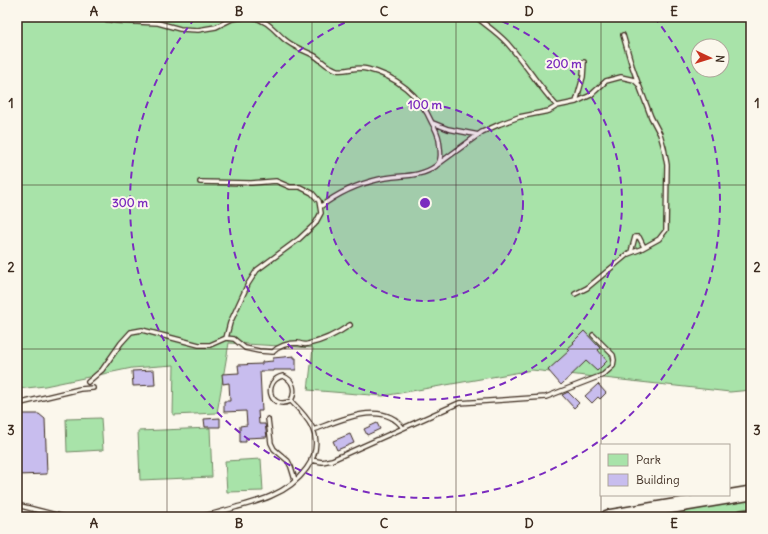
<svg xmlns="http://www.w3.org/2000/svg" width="768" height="534" viewBox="0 0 768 534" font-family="Delius,sans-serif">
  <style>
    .green { fill: #a8e3a9; stroke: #728664; fill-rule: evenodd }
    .building { fill: #c8bdee; stroke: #3b2a1e }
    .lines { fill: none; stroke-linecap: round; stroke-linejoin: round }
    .service-casing { stroke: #3b2a1e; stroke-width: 6 }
    .motorway-casing { stroke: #3b2a1e; stroke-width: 16 }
    .service { stroke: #fbf7ec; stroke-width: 3.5 }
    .motorway { stroke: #fbf7ec; stroke-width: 13 }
    .grid { fill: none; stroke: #3b2a1e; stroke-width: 1; stroke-opacity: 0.55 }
    .ring { fill: none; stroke: #7b2cbf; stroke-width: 2; stroke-dasharray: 7 5 }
    .centre { fill: #7b2cbf; stroke: #fbf7ec; stroke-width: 2 }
    .ring-label { font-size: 12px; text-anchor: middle; font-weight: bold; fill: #7b2cbf; stroke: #fbf7ec; stroke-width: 4; stroke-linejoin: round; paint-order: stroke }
    .neatline { fill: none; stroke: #3b2a1e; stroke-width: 1.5 }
    .grid-label { font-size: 13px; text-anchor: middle; font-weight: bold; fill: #3b2a1e }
  </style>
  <rect width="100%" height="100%" fill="#fbf7ec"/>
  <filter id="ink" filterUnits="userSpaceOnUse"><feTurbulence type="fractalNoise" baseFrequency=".025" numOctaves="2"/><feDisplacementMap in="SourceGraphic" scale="8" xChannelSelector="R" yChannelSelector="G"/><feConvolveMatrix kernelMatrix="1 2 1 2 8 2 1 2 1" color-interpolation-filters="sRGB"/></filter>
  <g filter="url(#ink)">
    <path class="green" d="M17,17H751V390L730,392L532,370L383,396L308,390L313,348L229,343L217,413L173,415L174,365L132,368L45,386L17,389ZM698,46H722V70H698Z
      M101,418L103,450L67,452L66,419Z
      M210,428L212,477L140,480L138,431Z
      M261,459L263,491L227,492L225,461Z
      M751,500V509L705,517H651Z"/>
    <path class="building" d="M584,331L600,348L598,350L607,361L597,371L586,361L561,385L548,370L570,350L568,348L574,343L573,342Z
      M294,356V358H296V370H273V371H260L262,411H258L259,424H265L267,437L246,438V442H240V426L247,425L246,411L224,412V401H230L229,383L223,384L222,374L239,373L238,365L262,364V362L273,361V358Z
      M154,370L155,385L133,386L132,371Z
      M598,384L606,393L600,399L598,397L592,403L585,396Z
      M568,392L579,403L574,408L562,395Z
      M17,414H39L45,419L47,474L17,475Z
      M220,418V427H205L204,419Z
      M377,423L380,429L367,435L364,429Z
      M350,434L354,443L337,450L333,441Z"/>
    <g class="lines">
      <defs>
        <path id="service" d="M90,17L117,21L158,23L180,29L198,30L216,27L232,19L245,17
          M252,17C267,20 274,30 284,39C293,47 303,50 313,55C319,58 323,63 328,66C331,67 334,69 337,70C345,72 356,66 367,69C396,76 420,95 432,123C435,128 438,134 439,140C440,148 443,160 436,166C420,178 399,175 380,179C358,184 338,193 320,207
          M476,17C486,25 498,33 507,43C525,63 539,87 557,106
          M623,35L632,66L638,83
          M576,102L583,77L584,62
          M433,123L448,129L479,135
          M437,165L482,132L500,124L519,117L549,111L557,106L576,102L591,95L606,81L621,77L634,80L639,85L651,117L660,134L664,148L667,165L666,230L659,239L641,249L628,254L587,288L575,294
          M200,182L251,183L276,181L290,187H300L312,193L319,201L321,213L315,224L299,239L257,270L248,284L230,323L226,338
          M631,252L635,237H639L644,247
          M283,376C294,380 296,391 291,401C268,411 263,380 283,376Z
          M88,382L102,370L121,343L131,332L142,330L199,345H210L226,338L234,339L245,348L259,351L273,352C280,345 288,343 298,343C301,344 305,345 308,344C323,341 337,334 350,325
          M17,404L80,389L93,388
          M268,419L271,443L274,449L288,461L291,467L295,480
          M313,430C339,421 383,399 403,428
          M311,460L322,462L332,460L459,403L546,397L603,375L613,366L614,360L613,355L593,335
          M17,505L64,517
          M198,517C211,515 224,511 237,507C248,504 260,501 271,496C297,485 326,457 312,427C307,417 299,409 291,401"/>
        <path id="motorway" d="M608,517L751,493
          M742,517L751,516"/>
      </defs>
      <use href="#service" class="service-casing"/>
      <use href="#motorway" class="motorway-casing"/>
      <use href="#service" class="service"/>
      <use href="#motorway" class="motorway"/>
    </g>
  </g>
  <path class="grid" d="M167,17V517M312,17V517M456,17V517M601,17V445M17,185H751M17,349H751M601,495V517"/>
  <circle cx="425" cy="203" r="98" fill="#7b2cbf" fill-opacity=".12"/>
  <g class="ring">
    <circle cx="425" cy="203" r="98"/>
    <path d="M491 17A197 197 0 1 1 359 17"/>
    <path d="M654 17A295 295 0 1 1 196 17"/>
  </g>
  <circle cx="425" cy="203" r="6" class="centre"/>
  <g class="ring-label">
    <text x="564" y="68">200 m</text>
    <text x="425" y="109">100 m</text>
    <text x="130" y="207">300 m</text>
  </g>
  <rect width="768" height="534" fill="none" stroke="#fbf7ec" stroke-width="44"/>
  <rect x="600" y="444" width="130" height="52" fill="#fbf7ec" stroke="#aea59a"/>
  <rect x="608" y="454" width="20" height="12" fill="#a8e3a9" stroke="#aea59a"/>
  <text x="636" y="464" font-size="12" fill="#3b2a1e">Park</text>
  <rect x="608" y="474" width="20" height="12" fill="#c8bdee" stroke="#aea59a"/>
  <text x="636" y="484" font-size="12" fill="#3b2a1e">Building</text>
  <g transform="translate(710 58) rotate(94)"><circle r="19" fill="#fbf7ec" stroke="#aea59a"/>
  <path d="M0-3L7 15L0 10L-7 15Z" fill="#c8321e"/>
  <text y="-6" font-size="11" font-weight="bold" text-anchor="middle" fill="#3b2a1e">N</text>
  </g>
  <rect x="22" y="22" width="724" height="490" class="neatline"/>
  <g class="grid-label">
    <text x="94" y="16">A</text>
    <text x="239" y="16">B</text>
    <text x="384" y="16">C</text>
    <text x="529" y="16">D</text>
    <text x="674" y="16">E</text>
    <text x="11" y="108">1</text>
    <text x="757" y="108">1</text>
    <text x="11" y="272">2</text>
    <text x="757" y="272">2</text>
    <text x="11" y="435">3</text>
    <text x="757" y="435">3</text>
    <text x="94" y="528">A</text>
    <text x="239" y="528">B</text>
    <text x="384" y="528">C</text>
    <text x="529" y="528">D</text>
    <text x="674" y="528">E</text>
  </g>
</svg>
